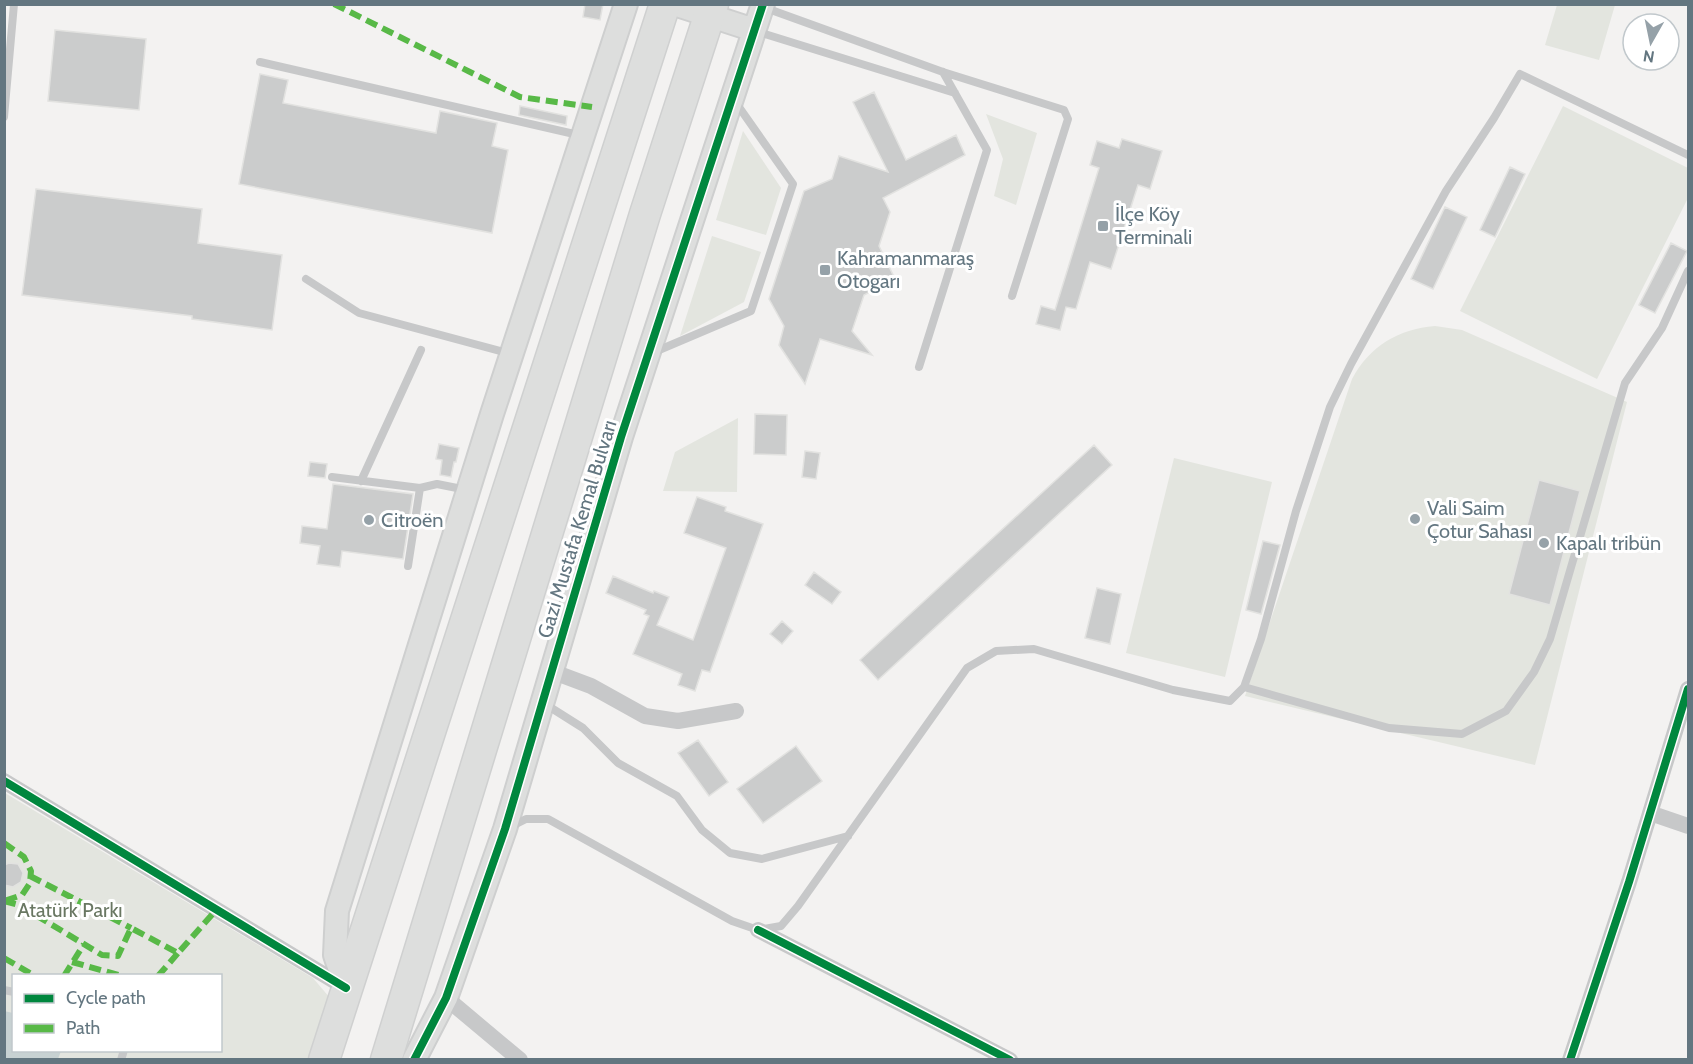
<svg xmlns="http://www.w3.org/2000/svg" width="1693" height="1064" viewBox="0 0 1693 1064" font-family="Cabin,sans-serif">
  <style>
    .green { fill: #e3e5df; fill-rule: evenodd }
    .water { fill: #c7d1d2 }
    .building { fill: #cbcccc; stroke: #e2e2e0; stroke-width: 1.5 }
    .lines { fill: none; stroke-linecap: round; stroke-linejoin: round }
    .secondary-casing { stroke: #cecfcf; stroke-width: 26 }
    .highway-casing { stroke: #cfd0d0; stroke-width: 33 }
    .lane { stroke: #c7c8c9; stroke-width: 8 }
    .street { stroke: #c7c8c9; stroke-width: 16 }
    .secondary { stroke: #dddedd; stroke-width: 22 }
    .highway { stroke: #dddedd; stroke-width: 30 }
    .quiet { stroke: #58b947; stroke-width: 6; stroke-dasharray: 12 6; stroke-linecap: butt }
    .cycleway-casing { stroke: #fff; stroke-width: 11 }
    .cycleway { stroke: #00873e; stroke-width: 8 }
    .poi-dot { fill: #95a1a8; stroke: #fff; stroke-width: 2 }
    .labels { text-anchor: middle; stroke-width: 6; stroke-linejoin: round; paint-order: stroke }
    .poi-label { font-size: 20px; fill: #637680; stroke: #fff; text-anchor: start }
    .street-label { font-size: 20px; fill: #637680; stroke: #fff }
    .park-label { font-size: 20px; fill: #697762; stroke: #fff }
  </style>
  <rect width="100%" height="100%" fill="#f3f2f1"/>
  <path class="green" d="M1557,5H1615L1599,60L1545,45Z
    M1563,106L1688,168V198L1597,379L1460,311Z
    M986,114L1037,133L1016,205L994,196L1003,159Z
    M743,131L781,188L766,235L716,220Z
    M712,236L761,252L744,302L680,336Z
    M1435,326L1462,330L1627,402L1535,765L1245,696L1352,379C1370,346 1398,329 1435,326Z
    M738,418L737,492L663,491L675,452Z
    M1174,458L1272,482L1225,677L1126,653Z
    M5,793L313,978L336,1005L319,1059H5ZM14,976H220V1050H14Z"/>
  <path class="water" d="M4,1011L13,1013L14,1050L61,1051L58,1059H5Z"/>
  <path class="building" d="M585,4H603L600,20L583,17Z
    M55,30L146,39L139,110L48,101Z
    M260,74L288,80L283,103L436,133L440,111L497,123L492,146L508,150L492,233L239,184Z
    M874,92L906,160L956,135L965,155L883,198L890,212L879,246L895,279L864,295L852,331L872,355L820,339L805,384L779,345L784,326L769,299L804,191L832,179L839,156L888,172L853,102Z
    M520,106L567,116L566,125L519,115Z
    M1122,139L1162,151L1150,189L1138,185L1111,269L1090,262L1076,309L1066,307L1060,330L1036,324L1041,306L1055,310L1099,168L1090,165L1097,141L1119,148Z
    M1510,167L1525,174L1495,237L1480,230Z
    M36,189L202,209L198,243L282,255L272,330L192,319V316L22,295Z
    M1445,207L1467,217L1433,289L1411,279Z
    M1671,243L1687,251L1655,313L1639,305Z
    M755,414L787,415L786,455L754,454Z
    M439,444L459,448L456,462H454L451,477L440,475L442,460L436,459Z
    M1094,445L1112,465L878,680L860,660Z
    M805,451L820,453L816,479L802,477Z
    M310,462L327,464L325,478L308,476Z
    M1539,480L1580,491L1550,605L1509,594Z
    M333,484L413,494L403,559L342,551L340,567L317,564L320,546L300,543L302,526L327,529Z
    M697,497L726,507L725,511L763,524L710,672L702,670L695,691L678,685L682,674L633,654L649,616L644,614L646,610L606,593L613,576L653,593L654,591L669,597L657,625L693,640L726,548L684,533Z
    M1263,541L1280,545L1261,614L1246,610Z
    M814,572L841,592L832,604L805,585Z
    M1097,588L1121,594L1110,644L1085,638Z
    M782,621L793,631L782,644L770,634Z
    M698,740L728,782L709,796L678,753Z
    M796,746L822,781L763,823L737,789Z
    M9,863L18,864L23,873L21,882L13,887L4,885V865Z"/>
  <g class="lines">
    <defs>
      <path id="secondary" d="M674,4L754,30
        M346,988L335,955L337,911L492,414L626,4
        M414,1060L446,998L505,829L621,437L763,4"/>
      <path id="highway" d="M324,1060L665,4
        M386,1060L645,214L713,4"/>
    </defs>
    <use href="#secondary" class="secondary-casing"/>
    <use href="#highway" class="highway-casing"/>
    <path class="lane" d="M763,7L943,72L1064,110L1068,119L1012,296
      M755,31L955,93
      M260,62L583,136
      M4,117L14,4
      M306,279L359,313L511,354
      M652,353L751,311L793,184L734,100
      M919,367L987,150L943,72
      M332,477L420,488L437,484L467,490
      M361,481L421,350
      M408,566L420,488
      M1244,687L1261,639L1296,511L1330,407L1351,364L1446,191L1494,118L1520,74L1688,155
      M545,704L583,728L618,763L677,796L702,830L730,853L762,859L848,836
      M510,827L526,819H548L732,921L758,930L781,926L798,906L967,668L996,651L1034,649L1173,690L1230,701L1244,687L1389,728L1462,734L1506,711L1534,672L1550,639L1625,383L1662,328L1688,271
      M4,990L14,992
      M121,1060L124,1050"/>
    <path class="street" d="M551,671L591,686L645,716L678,721L736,711
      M4,781L346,988
      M1650,813L1688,826
      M758,930L1010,1060
      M446,998L520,1060
      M1570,1060L1629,882L1688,689"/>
    <use href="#secondary" class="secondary"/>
    <use href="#highway" class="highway"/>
    <path class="quiet" d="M334,4L520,97L592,107
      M4,843L24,857L31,871L30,883L22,895L4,901
      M30,876L131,928
      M4,901L19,905L102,955L118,956L131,928L178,953L217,909
      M4,958L35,976
      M72,962L122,976
      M64,976L84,944
      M158,976L178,953"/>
    <defs>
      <path id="cycleway" d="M4,781L346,988
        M758,930L1010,1060
        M414,1060L446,998L505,829L621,437L763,4
        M1570,1060L1629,882L1688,689"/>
    </defs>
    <use href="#cycleway" class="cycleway-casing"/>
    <use href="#cycleway" class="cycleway"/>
  </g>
  <g class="poi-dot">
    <rect x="1097" y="220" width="12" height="12" rx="3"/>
    <rect x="819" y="264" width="12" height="12" rx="3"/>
    <circle cx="1415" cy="519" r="6"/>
    <circle cx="369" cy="520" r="6"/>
    <circle cx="1544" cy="543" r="6"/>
  </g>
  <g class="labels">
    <g class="poi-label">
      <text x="1115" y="221">İlçe Köy<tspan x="1115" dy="23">Terminali</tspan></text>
      <text x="837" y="265">Kahramanmaraş<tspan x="837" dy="23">Otogarı</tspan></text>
      <text x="1427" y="515">Vali Saim<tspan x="1427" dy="23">Çotur Sahası</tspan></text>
      <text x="381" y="527">Citroën</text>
      <text x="1556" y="550">Kapalı tribün</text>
    </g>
    <g class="street-label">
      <text transform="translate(577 529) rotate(-73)" y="7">Gazi Mustafa Kemal Bulvarı</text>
    </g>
    <g class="park-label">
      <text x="70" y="917">Atatürk Parkı</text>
    </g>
  </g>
  <rect width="1693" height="1064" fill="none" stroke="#637680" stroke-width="12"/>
  <rect x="12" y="974" width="210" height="78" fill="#ffffff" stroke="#c1c8cc" stroke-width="1.5"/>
  <rect x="24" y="994" width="30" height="9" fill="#00873e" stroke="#c1c8cc" stroke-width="1.5"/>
  <text x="66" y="1004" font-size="18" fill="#637680">Cycle path</text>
  <rect x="24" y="1024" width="30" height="9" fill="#58b947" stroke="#c1c8cc" stroke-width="1.5"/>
  <text x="66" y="1034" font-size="18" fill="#637680">Path</text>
  <g transform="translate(1651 42) rotate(189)"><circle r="28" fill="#ffffff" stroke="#c1c8cc" stroke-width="1.5"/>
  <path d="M0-4.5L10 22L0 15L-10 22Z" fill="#95a1a8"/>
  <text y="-9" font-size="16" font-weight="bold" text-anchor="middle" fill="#637680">N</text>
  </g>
</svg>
